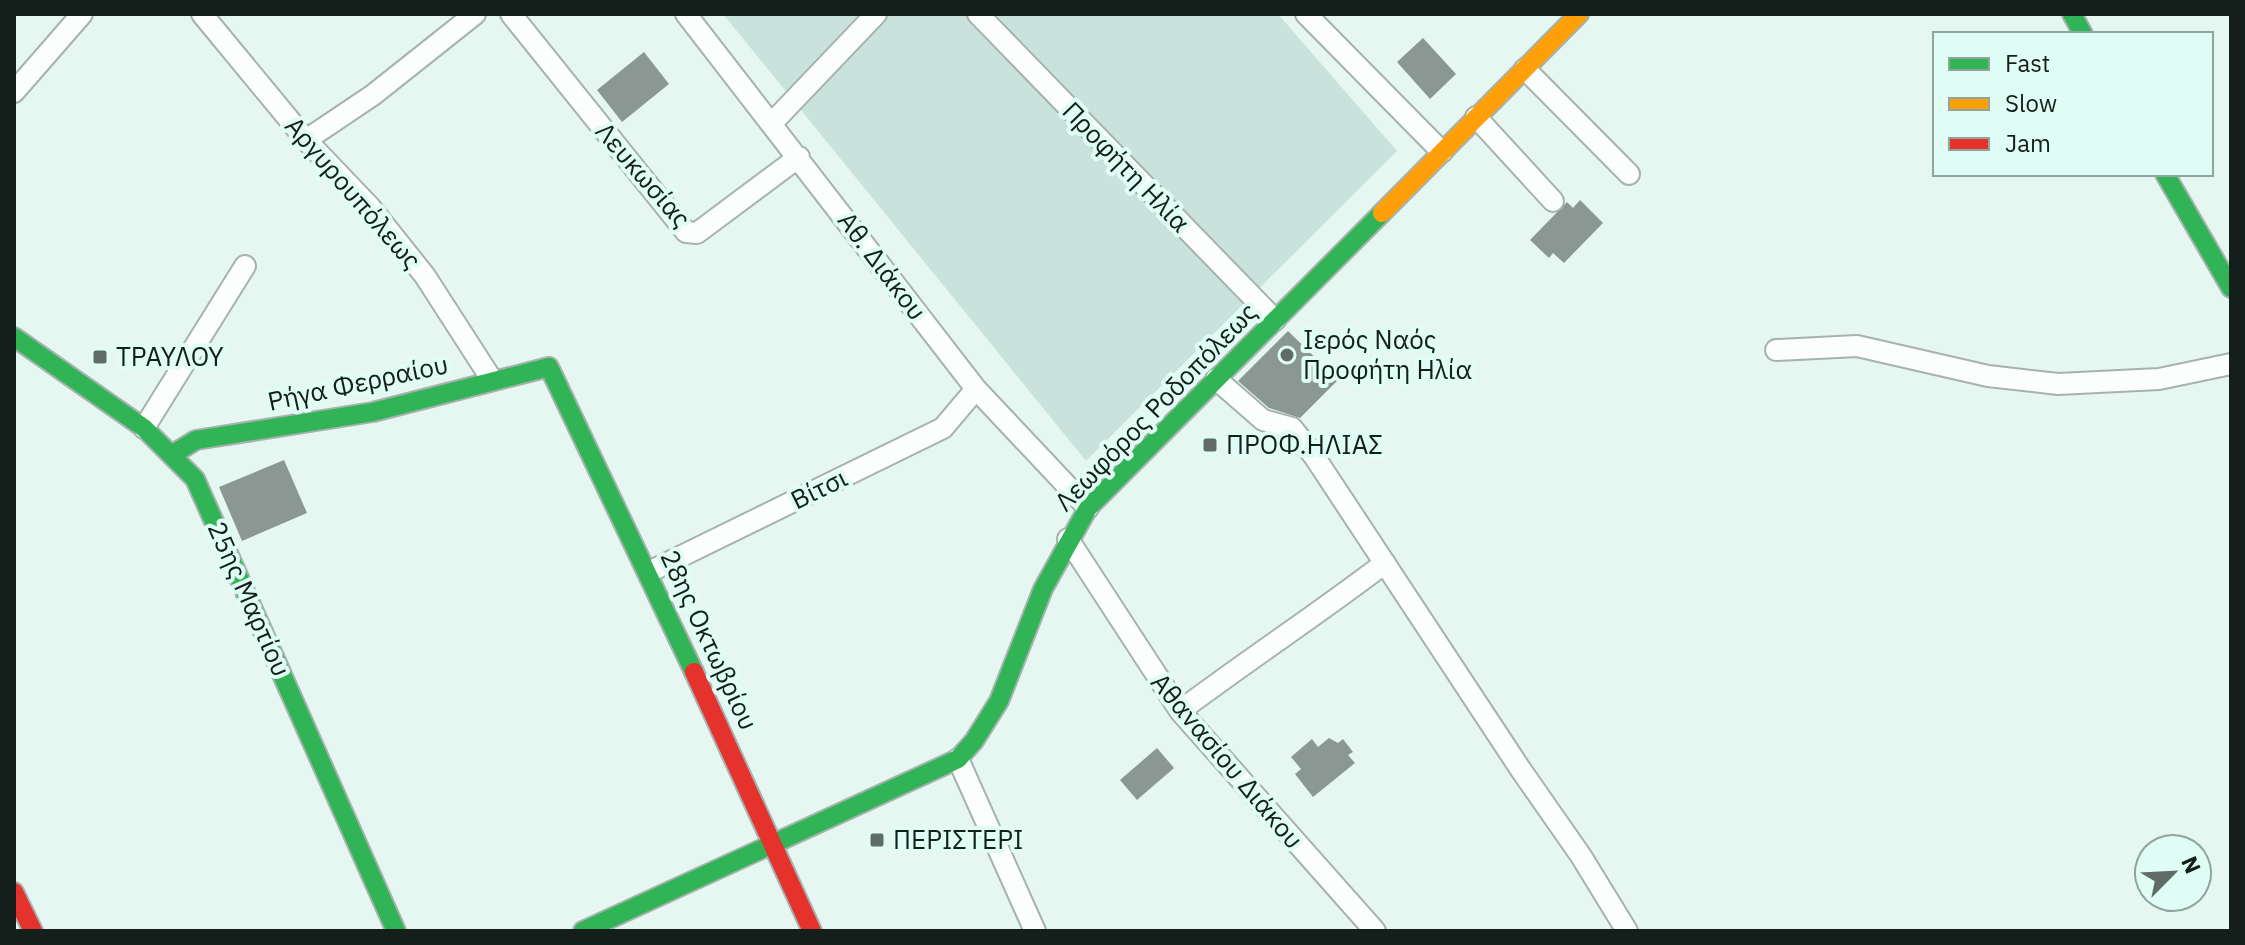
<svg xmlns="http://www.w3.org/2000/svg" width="2245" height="945" viewBox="0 0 2245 945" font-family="'IBM Plex Sans',sans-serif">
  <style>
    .green { fill: #c9e3dc }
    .building { fill: #8b9793 }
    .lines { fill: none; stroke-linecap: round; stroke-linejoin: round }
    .street-casing { stroke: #a5b2ae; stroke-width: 24 }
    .fast-casing { stroke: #a5b2ae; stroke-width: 22 }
    .slow-casing { stroke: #a5b2ae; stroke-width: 22 }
    .jam-casing { stroke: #a5b2ae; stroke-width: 22 }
    .street { stroke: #fbfefd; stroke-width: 20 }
    .fast { stroke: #30b455; stroke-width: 18 }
    .slow { stroke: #ff9f0a; stroke-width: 18 }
    .jam { stroke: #e5322d; stroke-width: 18 }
    .poi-dot { fill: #5e6b67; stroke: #e0fdf5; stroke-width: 3 }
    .labels { text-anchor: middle; stroke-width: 8; stroke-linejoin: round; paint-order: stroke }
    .street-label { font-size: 26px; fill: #141f1c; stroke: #e0fdf5 }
    .poi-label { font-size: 26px; fill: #141f1c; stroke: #e0fdf5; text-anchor: start }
  </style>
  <rect width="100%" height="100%" fill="#e6f7f2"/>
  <path class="green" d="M723,14H1278L1397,151L1086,461Z"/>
  <path class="building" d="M1423,38L1456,74L1430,99L1397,62Z
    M644,52L669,84L622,122L597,90Z
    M1580,200L1603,223L1564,263L1553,253L1549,258L1530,240L1567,202L1573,208Z
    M1288,331L1338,380L1300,418L1269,408L1238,381Z
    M284,460L307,513L242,541L219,487Z
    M1329,738L1338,743L1343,739L1353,752L1348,755L1355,763L1313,797L1295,774L1301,769L1291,757L1312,739L1318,747Z
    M1157,748L1174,768L1137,800L1120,780Z"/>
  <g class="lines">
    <defs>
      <path id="street" d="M202,14L306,140L370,207L425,276L492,380
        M511,14L686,232L697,233L799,157
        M686,14L976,389L1088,508
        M978,14L1275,320
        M1306,14L1442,152
        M1525,69L1629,174
        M14,92L82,14
        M1476,117L1553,201
        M773,122L876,14
        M306,140L373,95L475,14
        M1776,350L1857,346L1988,376L2058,384L2159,379L2231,364
        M1216,379L1263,420L1292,428L1314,456L1521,770L1581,856L1627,931
        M144,428L245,266
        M1068,539L1180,711L1375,931
        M649,572L943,428L976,389
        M1180,711C1248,660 1318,614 1385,563
        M958,759L1035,931"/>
      <path id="fast" d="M2072,14L2083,34
        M2165,174L2231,288
        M14,337L144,428L195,479L396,931
        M173,454L196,440L373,412L549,367L694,672
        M583,931L958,759L974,741L999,701L1043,589L1088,508L1382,213"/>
      <path id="slow" d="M1382,213L1579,14"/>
      <path id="jam" d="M694,672L812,931
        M14,892L33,931"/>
    </defs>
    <use href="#street" class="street-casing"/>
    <use href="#fast" class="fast-casing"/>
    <use href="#slow" class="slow-casing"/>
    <use href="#jam" class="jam-casing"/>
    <use href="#street" class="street"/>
    <use href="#fast" class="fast"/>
    <use href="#slow" class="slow"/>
    <use href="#jam" class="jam"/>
  </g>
  <g class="poi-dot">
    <circle cx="1287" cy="355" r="8"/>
    <rect x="92" y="349" width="16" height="16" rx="4"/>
    <rect x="1202" y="437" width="16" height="16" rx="4"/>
    <rect x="869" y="832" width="16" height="16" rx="4"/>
  </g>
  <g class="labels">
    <g class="street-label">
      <text transform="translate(1126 167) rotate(46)" y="9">Προφήτη Ηλία</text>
      <text transform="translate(643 175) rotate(49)" y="9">Λευκωσίας</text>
      <text transform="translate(353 193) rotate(49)" y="9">Αργυρουπόλεως</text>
      <text transform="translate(882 266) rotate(53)" y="9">Αθ. Διάκου</text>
      <text transform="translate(358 383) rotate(-12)" y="9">Ρήγα Φερραίου</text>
      <text transform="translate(1156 407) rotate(-46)" y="9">Λεωφόρος Ροδοπόλεως</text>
      <text transform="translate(819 489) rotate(-26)" y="9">Βίτσι</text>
      <text transform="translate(249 599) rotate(66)" y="9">25ης Μαρτίου</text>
      <text transform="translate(709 640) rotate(65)" y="9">28ης Οκτωβρίου</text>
      <text transform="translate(1227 761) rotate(50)" y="9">Αθανασίου Διάκου</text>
    </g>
    <g class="poi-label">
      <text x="1303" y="349">Ιερός Ναός<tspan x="1303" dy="30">Προφήτη Ηλία</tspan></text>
      <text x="116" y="366">ΤΡΑΥΛΟΥ</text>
      <text x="1226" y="454">ΠΡΟΦ.ΗΛΙΑΣ</text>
      <text x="893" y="849">ΠΕΡΙΣΤΕΡΙ</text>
    </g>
  </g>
  <rect width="2245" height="945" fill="none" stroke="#141f1c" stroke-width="32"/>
  <rect x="1933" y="32" width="280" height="144" fill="#e0fdf5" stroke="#8ea49e" stroke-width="2"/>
  <rect x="1949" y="58" width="40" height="12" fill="#30b455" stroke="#8ea49e" stroke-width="2"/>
  <text x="2005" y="72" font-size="24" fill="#141f1c">Fast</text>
  <rect x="1949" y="98" width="40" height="12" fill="#ff9f0a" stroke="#8ea49e" stroke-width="2"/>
  <text x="2005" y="112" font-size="24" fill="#141f1c">Slow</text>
  <rect x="1949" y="138" width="40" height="12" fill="#e5322d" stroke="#8ea49e" stroke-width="2"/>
  <text x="2005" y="152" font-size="24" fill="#141f1c">Jam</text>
  <g transform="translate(2173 873) rotate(66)"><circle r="38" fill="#e0fdf5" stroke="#8ea49e" stroke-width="2"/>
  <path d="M0-6L14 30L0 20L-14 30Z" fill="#5e6b67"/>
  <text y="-12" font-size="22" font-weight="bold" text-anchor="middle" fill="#141f1c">N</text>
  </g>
</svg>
